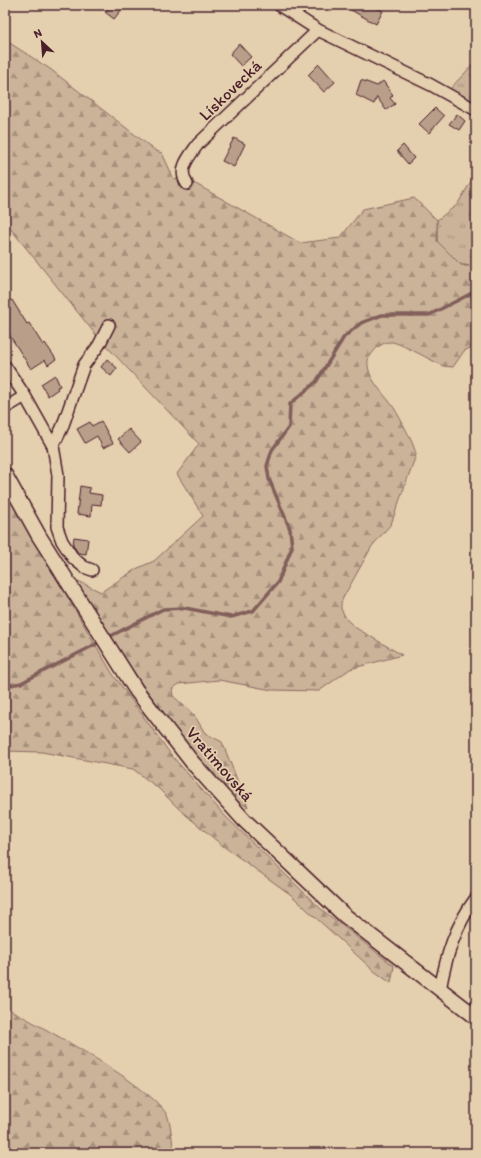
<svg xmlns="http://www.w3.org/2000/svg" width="481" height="1158" viewBox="0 0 481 1158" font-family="Itim,sans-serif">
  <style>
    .grass { fill: url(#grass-tufts); stroke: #8a6962 }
    .forest { fill: url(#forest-firs); stroke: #8a6962 }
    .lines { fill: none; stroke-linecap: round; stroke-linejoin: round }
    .stream { stroke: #825f5a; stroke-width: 3.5 }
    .building { fill: #b99e8a; stroke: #4a1f2b }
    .minor-casing { stroke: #4a1f2b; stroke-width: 14 }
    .major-casing { stroke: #4a1f2b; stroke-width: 17 }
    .minor { stroke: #e4cfae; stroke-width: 11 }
    .major { stroke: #e4cfae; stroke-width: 14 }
    .labels { text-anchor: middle; stroke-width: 3.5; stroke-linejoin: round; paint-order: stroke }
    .street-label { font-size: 17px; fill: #4a1f2b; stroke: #e4cfae }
  </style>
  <defs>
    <pattern id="grass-tufts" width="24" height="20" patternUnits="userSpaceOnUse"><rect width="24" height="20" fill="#cbb399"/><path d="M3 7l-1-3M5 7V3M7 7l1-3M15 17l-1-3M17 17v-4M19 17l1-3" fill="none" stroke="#a7917d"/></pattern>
    <pattern id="forest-firs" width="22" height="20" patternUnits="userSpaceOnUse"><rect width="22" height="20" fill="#cbb399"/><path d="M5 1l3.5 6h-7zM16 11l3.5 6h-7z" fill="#a7917d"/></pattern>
  </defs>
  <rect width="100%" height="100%" fill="#e4cfae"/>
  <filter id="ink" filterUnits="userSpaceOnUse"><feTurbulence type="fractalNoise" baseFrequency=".025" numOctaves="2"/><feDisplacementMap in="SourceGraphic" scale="8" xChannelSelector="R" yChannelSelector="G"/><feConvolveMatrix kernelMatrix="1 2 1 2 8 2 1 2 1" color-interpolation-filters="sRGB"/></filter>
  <g filter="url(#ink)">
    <path class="grass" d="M476,61V102L450,89Z
      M476,173V266L461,265L437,241V220L457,205Z"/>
    <path class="forest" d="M5,40L50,69L156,151L162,153L174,179L185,178L300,243L340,238L363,209L414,198L437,220V241L461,265L476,266V345L464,351L453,367L443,366C433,361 400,343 392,342C381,341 372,352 368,360C366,379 385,394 394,408C400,418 415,445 416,455L391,524L372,546L343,598L341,603V609L347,620L356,628L402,655L350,669L319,691L272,690L219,680L179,684L172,689L173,696L194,715L205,733L222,742L248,807L235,800L187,744L142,684L72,578L101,592L136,569L154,561L203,516L177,474L199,444L96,335L10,228L5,232Z
      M5,490L112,673L172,756L225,816L321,909L394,966L391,983L374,971L290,894L223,846L180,810L158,788L133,769L42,752L5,751Z
      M5,1007C38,1025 155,1087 168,1117C172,1128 171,1142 175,1153H5Z"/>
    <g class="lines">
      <path class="stream" d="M107,638L163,609L185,608L231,617L253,611L278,582L292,547L290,529L269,479L267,466L272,450L289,427L290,404L316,382L344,337L361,323L382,315H429L476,291
        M5,686L21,683L102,641"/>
    </g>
    <path class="building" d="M111,5H125L114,19L105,12Z
      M342,5H371L383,11L376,24Z
      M239,44L251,57L241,66L230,54Z
      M319,64L335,82L324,92L308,75Z
      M361,80L377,86L383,81L393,95L390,98L395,104L386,110L377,97L374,104L356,95Z
      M435,108L444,116L429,133L419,124Z
      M457,114L465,121L459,130L449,124Z
      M234,138L245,144L234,167L222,161Z
      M403,145L414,158L408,164L397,151Z
      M12,300L27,324L29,323L43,345L45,343L56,359L48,365L45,360L31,369L5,328V305Z
      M107,359L117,368L111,376L101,367Z
      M55,375L60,386L57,387L58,389L48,396L41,384Z
      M101,421L113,443L103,448L97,436L85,443L77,429L90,422L92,426Z
      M129,429L141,442L130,452L118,439Z
      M80,486L90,488L89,493L102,495L101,505L92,504L91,516L77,514Z
      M74,537L88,539L86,554L78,553L73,545Z"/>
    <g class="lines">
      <defs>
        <path id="minor" d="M279,5L318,30L431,85L476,110
          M187,184C177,169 189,157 198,144L318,30
          M5,366L25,396L53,446
          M5,408L25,396
          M92,570L84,567L73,558L62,541L57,527L58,475L53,446L62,428L84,365L99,345L109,325
          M440,990C446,956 455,926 476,898"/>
        <path id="major" d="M5,475L39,536L136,690L192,762L244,820L344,915L476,1017"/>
      </defs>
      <use href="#minor" class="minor-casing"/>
      <use href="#major" class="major-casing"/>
      <use href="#minor" class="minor"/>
      <use href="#major" class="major"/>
    </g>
  </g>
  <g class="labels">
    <g class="street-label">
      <text transform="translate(230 90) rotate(-44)" y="6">Lískovecká</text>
      <text transform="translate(220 764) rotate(49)" y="6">Vratimovská</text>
    </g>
  </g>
  <rect width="481" height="1158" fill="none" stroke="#e4cfae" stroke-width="20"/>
  <rect x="10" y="10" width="461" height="1138" fill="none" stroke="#4a1f2b" stroke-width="1.5" filter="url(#ink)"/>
  <g transform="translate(42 42) rotate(334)" stroke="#e4cfae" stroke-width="3" paint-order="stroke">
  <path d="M0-3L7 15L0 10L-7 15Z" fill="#4a1f2b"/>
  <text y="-6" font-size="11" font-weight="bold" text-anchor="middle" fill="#4a1f2b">N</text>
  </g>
</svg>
